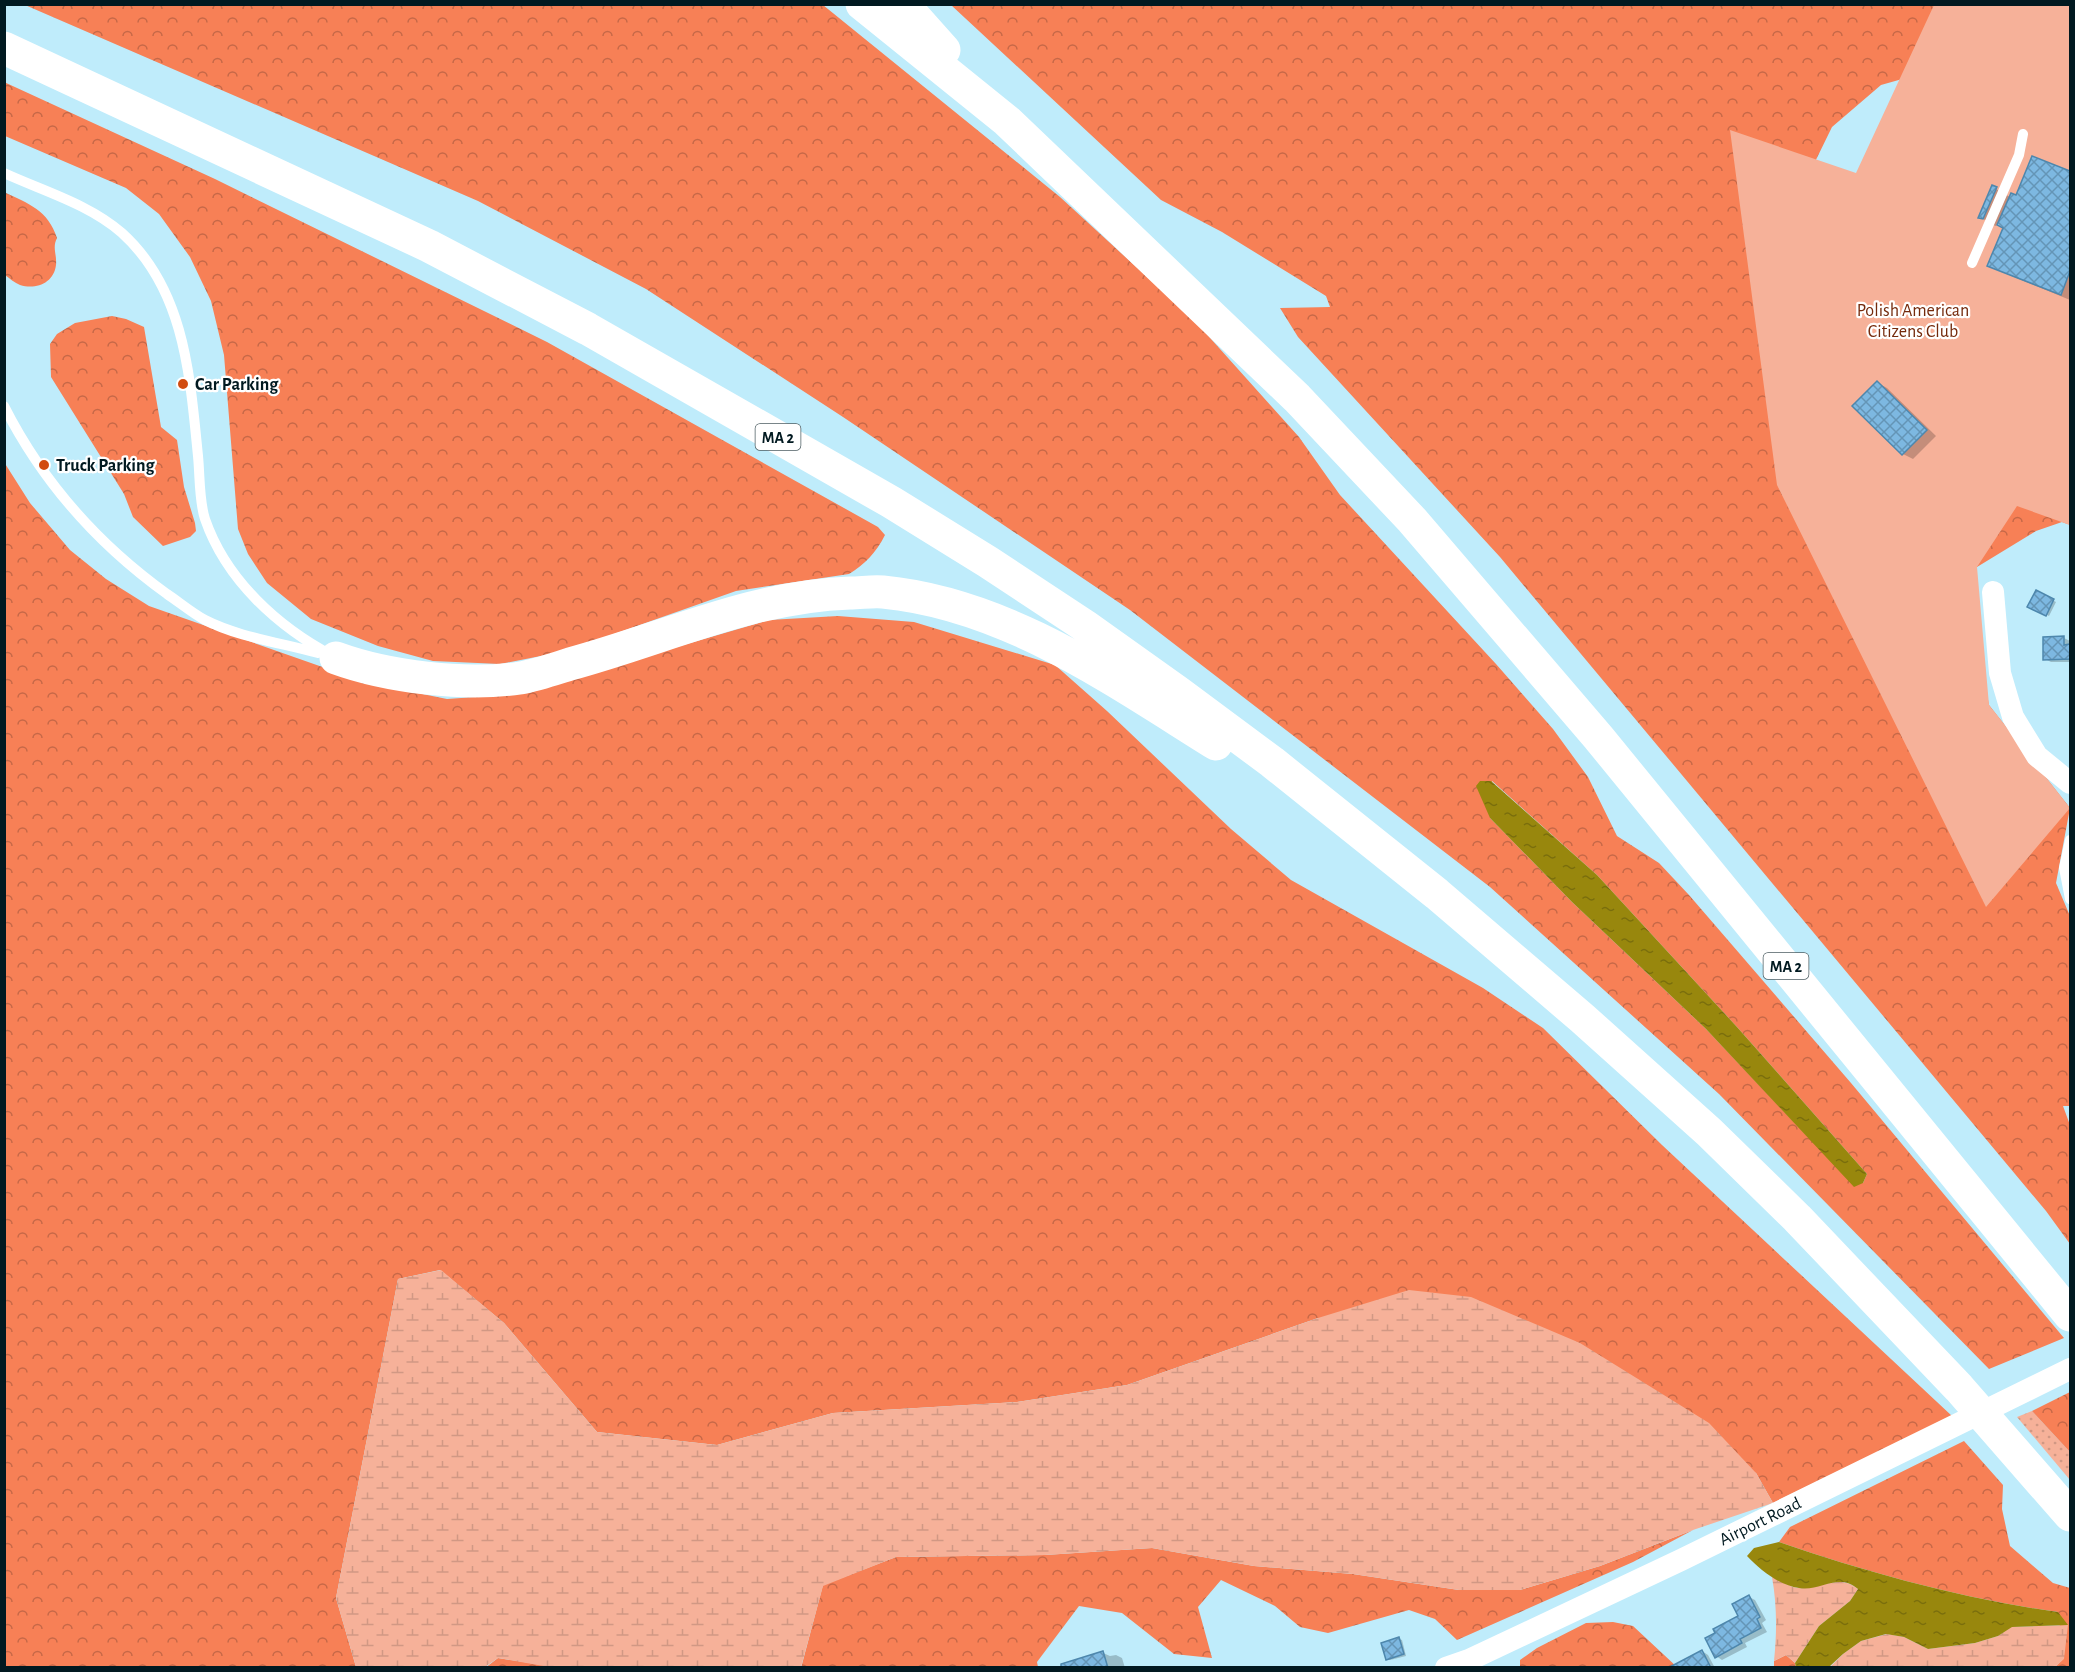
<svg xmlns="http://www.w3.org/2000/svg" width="2075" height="1672" viewBox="0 0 2075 1672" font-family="'Alegreya Sans',sans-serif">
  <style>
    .grass { fill: url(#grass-dots) }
    .forest { fill: url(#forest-crowns); fill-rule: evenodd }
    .wetland { fill: url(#wetland-marsh) }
    .park { fill: #f6b199 }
    .water { fill: url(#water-ripples) }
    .shadow { fill: #0003 }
    .building { fill: url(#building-cross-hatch); stroke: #4d87ad; stroke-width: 1.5 }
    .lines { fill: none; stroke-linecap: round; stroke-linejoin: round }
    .service { stroke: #fff; stroke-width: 10 }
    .minor { stroke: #fff; stroke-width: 22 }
    .motorway { stroke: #fff; stroke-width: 33 }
    .poi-dot { fill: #d14b10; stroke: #fff; stroke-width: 2 }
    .labels { text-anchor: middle; stroke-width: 4.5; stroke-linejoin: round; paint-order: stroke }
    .shield { fill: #fff; stroke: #4d5e63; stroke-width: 1.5 }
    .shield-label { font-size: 16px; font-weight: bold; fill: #011920 }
    .park-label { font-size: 18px; fill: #742a0c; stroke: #fff }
    .poi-label { font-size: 18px; font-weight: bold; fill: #011920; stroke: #fff; text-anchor: start }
    .street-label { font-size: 18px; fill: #011920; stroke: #fff }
  </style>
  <defs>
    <pattern id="grass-dots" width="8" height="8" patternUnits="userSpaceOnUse" patternTransform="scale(1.5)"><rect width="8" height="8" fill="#f6b199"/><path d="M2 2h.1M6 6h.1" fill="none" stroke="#d19884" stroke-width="1.8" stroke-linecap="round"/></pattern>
    <pattern id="forest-crowns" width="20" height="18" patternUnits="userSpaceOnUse" patternTransform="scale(1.5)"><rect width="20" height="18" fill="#f78056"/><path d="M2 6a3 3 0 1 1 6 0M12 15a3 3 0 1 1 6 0" fill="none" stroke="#c66847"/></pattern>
    <pattern id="wetland-marsh" width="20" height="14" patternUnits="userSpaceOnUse" patternTransform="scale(1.5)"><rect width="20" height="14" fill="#f6b199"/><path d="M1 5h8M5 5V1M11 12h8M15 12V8" fill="none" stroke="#d19884"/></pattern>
    <pattern id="water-ripples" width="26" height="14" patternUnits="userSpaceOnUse" patternTransform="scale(1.5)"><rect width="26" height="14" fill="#98870d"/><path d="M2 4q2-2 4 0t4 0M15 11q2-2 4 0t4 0" fill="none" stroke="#7a6e0c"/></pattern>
    <pattern id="building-cross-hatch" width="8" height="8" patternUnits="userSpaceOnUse" patternTransform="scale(1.5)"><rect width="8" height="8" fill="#7db8e1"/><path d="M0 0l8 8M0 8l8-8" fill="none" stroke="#6495b6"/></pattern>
  </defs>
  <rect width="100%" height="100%" fill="#bfecfb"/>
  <path class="grass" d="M2032,1411L2070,1452V1480L2017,1417Z"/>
  <path class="forest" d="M25,5H823L1060,197L1194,320L1299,437L1340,495L1496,664L1553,729L1588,777L1617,836L1659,863L1689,895L1851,1083L2064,1338L1989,1369L1719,1094L1490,887L1130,610L843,417L646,289L478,201ZM1492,781L1597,875L1737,1027L1867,1174L1863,1183L1808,1137L1706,1029L1572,902L1490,818Z
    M951,5H1981L1927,72L1881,85L1832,127L1811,170L2008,489L2070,525L2062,522L2036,531L1977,567L1967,589L1989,705L2070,808L2056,883L2070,916V1106H2063L2070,1125V1244L2046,1211L1500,557L1298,337L1280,308L1330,307L1326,296L1222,232L1161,200Z
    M4,82L215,179L547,342L878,527L885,535C876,553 865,564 849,574L736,591L566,651L500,664L433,661L378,646L311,619L267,583L248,554L238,529L224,355L211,301L190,257L159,214L126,188L5,136Z
    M4,192C29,204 48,210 57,238C52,248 57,254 56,265C54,283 36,290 20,285C15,283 9,278 5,275Z
    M112,316L126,319L144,327L161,427L177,440L184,487L195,523L196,531L190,537L163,546L133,517L124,494L51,377L50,344L57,334L75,323Z
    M4,462L30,503L70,550L106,579L149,606L368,683L447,699L529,693L591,672L769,620L838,616L914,622L1055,665L1107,711L1231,829L1291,880L1483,988L1543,1028L1662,1145L1952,1416L1773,1503L1756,1473L1318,1318L1127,1385L1017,1402L833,1413L717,1445L597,1432L504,1323L440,1270L398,1279L336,1598L356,1667H5Z
    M2070,1392V1452L2032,1411Z
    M1964,1441L2003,1485L2002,1509L2010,1546L2053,1583L2070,1588V1667H2055L2064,1658L2058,1612C1964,1599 1869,1573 1779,1542L1790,1527Z
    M1693,1530L1633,1562L1457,1640L1435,1619L1409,1610L1328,1633L1300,1627L1275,1606L1221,1580L1198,1607L1212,1658L1174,1654L1122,1613L1079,1606L1037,1662L1038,1667L801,1668L823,1585L896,1557L1045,1555L1152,1548L1254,1566L1353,1574L1459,1590H1520L1600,1566Z
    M1613,1622L1633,1626L1677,1667L1520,1668V1660L1537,1648L1586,1623Z
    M1786,1655L1795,1663L1796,1667H1774V1661Z
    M498,1658L555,1667L485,1668Z"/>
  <path class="wetland" d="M441,1270L504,1323L597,1432L717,1445L833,1413L1017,1402L1127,1385L1318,1318L1409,1290L1471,1297L1580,1343L1709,1423L1756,1473L1773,1503L1693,1530L1600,1566L1520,1590H1459L1353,1574L1254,1566L1152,1548L1045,1555L896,1557L823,1586L801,1667L555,1668L498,1658L485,1667H356L336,1598L398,1279Z
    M1772,1577C1780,1580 1790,1587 1798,1588C1820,1590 1838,1573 1858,1589L1850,1601L1819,1626L1795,1663L1786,1655L1774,1661C1777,1632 1777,1605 1772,1577Z
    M2068,1625L2064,1659L2055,1667L1829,1668L1843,1654L1861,1641L1887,1634L1904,1637L1928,1649L1975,1643L1998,1636L2011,1627Z"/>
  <path class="park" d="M1934,5H2070V525L2017,506L1977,567L1989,705L2070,808L1986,907L1777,485L1730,130L1856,173Z"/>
  <path class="water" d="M1480,781H1491L1597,875L1737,1027L1867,1174L1863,1183L1854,1187L1706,1029L1572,902L1490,818L1476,786Z
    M1779,1542C1869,1573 1964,1599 2058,1612L2068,1625L2012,1627L1998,1636L1975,1643L1928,1649L1904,1637L1886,1634L1861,1641L1843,1654L1829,1667H1796L1795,1663L1819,1626L1850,1601L1858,1589C1838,1572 1820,1592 1799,1588C1779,1585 1760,1570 1747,1556L1754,1548Z"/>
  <path class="shadow" d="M2033,158L2070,173V300L2002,272L1989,265L2004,228L1997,224L1996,226L1993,225L1980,217L1996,189L2010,197H2016Z
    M1878,383L1887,388L1936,436L1913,459L1903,454Z
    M2036,592L2056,602L2049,616L2029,606Z
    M2064,638L2070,641V662H2051L2045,659Z
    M1749,1597L1755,1600L1766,1620L1762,1623L1767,1632L1745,1643L1747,1647L1722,1660L1716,1656L1740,1616Z
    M1399,1639L1402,1640L1406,1656L1390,1660L1387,1659Z
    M1702,1651L1708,1655L1715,1668H1691Z
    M1103,1653L1110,1656L1116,1655L1122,1658L1125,1668H1070Z"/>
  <path class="building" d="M2032,156L2070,171V271L2061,295L1987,266L2003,228L1997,225L2011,193L2016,195Z
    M1992,185L1997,187L1983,219L1978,218Z
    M1877,381L1927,430L1902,455L1852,406Z
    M2036,590L2054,599L2046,616L2027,607Z
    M2064,636V645L2070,644V659L2043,660V637Z
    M1749,1595L1760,1617L1757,1619L1761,1628L1740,1639L1742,1643L1715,1658L1705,1638L1715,1633L1713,1629L1738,1616L1732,1604Z
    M1399,1637L1404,1654L1386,1660L1381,1643Z
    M1702,1650L1711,1668H1668Z
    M1103,1651L1108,1668H1061V1664Z"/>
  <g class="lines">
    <path class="service" d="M4,173C43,191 89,204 122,233C185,290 190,377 198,456C200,476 199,501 205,519C226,580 278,627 333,656
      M1972,263L2019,155L2023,134
      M4,406C42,481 99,545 167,594C179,602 192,613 205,620C238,637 282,643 318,653
      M2070,840L2064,868L2070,899"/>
    <path class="minor" d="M1993,592L2000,673L2013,717L2037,756L2070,783
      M1446,1668L1469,1660L1681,1560L2070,1369"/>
    <path class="motorway" d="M862,4L1007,121L1297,398L1412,520L1598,737L2070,1315
      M903,4L944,50
      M4,48L429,246L588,329L891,502L988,562L1085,626L1179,693L1272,762L1437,894L1582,1018L1709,1132L1797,1218L1959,1388L2070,1515
      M336,658C388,677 465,686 520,678C537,675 554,669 570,664C663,639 752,596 850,593C861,593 872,591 883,592C1007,604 1113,680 1216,744"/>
  </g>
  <g class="poi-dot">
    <circle cx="183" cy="384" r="6"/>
    <circle cx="44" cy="465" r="6"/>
  </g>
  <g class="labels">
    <g class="shield">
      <rect x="755.5" y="424" width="45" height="26" rx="4.5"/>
      <rect x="1763.5" y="953" width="45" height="26" rx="4.5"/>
    </g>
    <g class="shield-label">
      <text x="778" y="443">MA 2</text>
      <text x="1786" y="972">MA 2</text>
    </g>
    <g class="park-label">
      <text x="1913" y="316">Polish American<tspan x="1913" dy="21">Citizens Club</tspan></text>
    </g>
    <g class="poi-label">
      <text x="195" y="390">Car Parking</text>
      <text x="56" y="471">Truck Parking</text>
    </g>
    <g class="street-label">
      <text transform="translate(1760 1521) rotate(-26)" y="6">Airport Road</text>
    </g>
  </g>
  <rect width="2075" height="1672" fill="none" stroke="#011920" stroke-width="12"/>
</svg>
